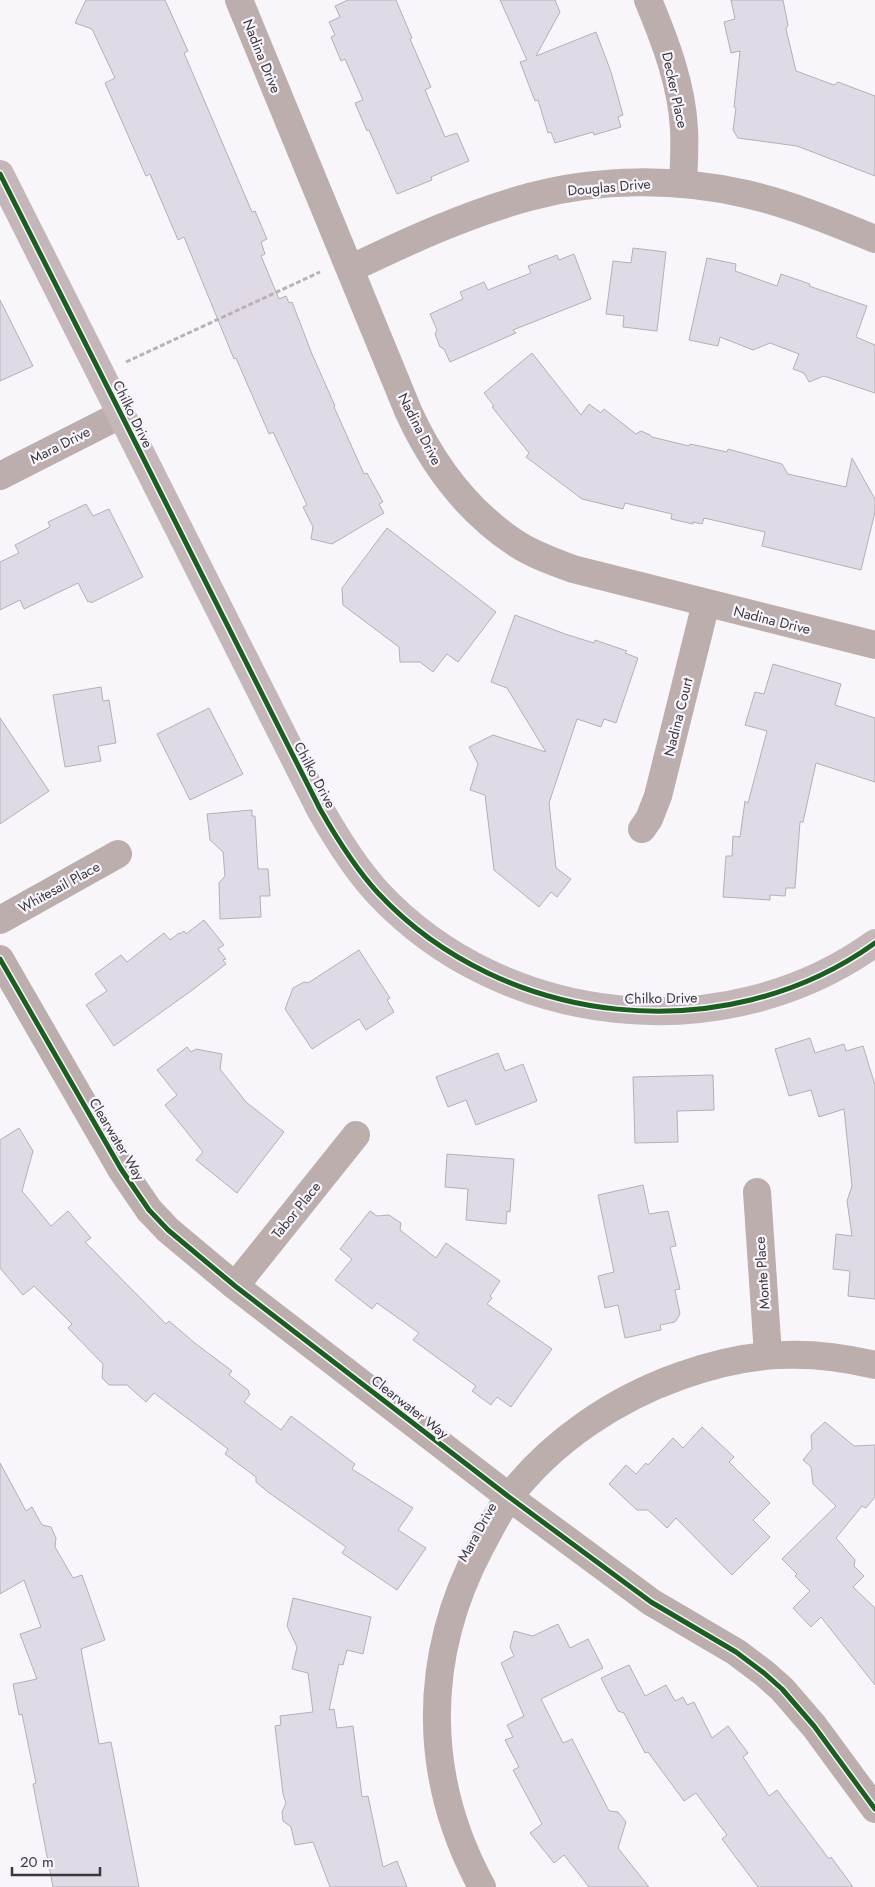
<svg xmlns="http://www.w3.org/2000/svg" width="875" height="1887" viewBox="0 0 875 1887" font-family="Jost,sans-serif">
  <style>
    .building { fill: #e0dae7; stroke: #b3b1b5 }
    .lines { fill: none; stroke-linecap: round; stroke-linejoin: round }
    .path { stroke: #bcb2b3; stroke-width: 3; stroke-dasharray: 5 2.5; stroke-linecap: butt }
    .street { stroke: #bdaeae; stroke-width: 28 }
    .secondary { stroke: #c5b7b9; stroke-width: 28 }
    .cycleway-casing { stroke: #f8f4fc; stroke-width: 8 }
    .cycleway { stroke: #1b5e20; stroke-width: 5 }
    .labels { text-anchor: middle; stroke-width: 4.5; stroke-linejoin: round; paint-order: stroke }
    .street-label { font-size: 14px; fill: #3a373e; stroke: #f8f4fc }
  </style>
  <rect width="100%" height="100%" fill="#f8f6fa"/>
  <path class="building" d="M86,0H165L188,51L184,53L216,128L252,212L255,211L267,239L261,242L265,254L261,256L279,299L286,296L289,303L292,302L312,354L335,406L334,407L364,474L367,473L383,502L379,504L384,513L332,544L311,539L313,527L303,507L307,505L273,432L269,434L236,358L234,359L184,237L178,240L150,174L146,176L105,83L115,78L92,29L75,23Z
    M348,0H396L412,38L410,39L431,87L425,90L445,137L457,133L469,161L431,177L432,180L397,194L369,130L367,131L355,103L363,100L345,59L341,61L331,37L335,35L329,22L340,17L335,6Z
    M500,0H555L560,12L536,56L596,32L611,72L623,115L618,117L621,127L594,135L593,132L555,143L551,132L548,133L538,100L535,101L520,62L527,60Z
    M731,0H783L788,25L786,29L796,71L834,85L838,82L875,96V176L797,146L738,138L733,130L736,108L734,107L740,51L731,53L724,22L735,19Z
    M633,248L666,252L657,331L623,327L624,316L606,314L613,261L631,263Z
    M574,254L591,299L513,330L516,333L450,362L444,349L440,347L435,334L437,330L430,314L463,299L460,292L484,282L488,290L531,273L528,266L557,255L559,260Z
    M707,258L736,264L735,271L777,286L781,274L810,284L809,286L867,306L856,337L875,345V393L824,376L809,382L804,373L793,369L799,354L770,343L753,350L720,337L718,346L689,340Z
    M0,300L33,366L0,381Z
    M532,353L581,415L589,404L601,413L604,409L636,434L641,431L650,435L652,437L689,446L690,444L727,452L728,449L782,464L788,474L846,487L852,458L875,499V512L861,570L762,546L765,532L704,518L702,524L693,522V524L671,519L672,514L625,503L623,509L582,499L526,457L529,453L492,407L494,406L484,393Z
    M86,504L93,516L109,509L143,577L91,603L90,601L88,602L78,583L24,609L20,600L0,610V562L19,553L15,545L50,527L48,522Z
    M387,528L496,612L458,662L447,654L433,672L420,662H400L399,647L343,605L342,588Z
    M515,615L565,634L594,643L595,640L627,651L625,653L638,658L616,723L604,719L601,727L577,719L549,803L556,868L571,879L557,897L551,892L539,907L494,870L485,795L470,790L478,764L469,747L493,735L546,752L507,688L491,682Z
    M773,664L841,684L835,705L875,718V782L816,763L803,822H800L795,888H786L785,896L770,895V900L723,897L726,856H732L733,836L740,837L745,801L748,803L767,731L745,725L755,692L764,694Z
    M101,687L103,701L109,700L116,743L98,746L101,761L65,767L53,695Z
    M209,708L243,774L190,800L157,734Z
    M0,718L49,791L0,824Z
    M252,810V816H255L258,869H268L270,896H260L261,917L220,919L219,883L225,876L223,852L210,840L207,814Z
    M204,920L224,945L218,949L226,959L223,960L226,964L191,991L114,1046L86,1005L107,991L95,974L121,955L127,962L164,933L170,940L179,933L180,934L184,931L186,934Z
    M359,950L390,998L387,1000L394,1012L366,1030L359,1019L312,1049L285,1009L293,988L304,982L308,983Z
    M810,1038L815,1053L844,1044L846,1051L863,1046L875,1085V1299L848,1296L850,1271L833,1269L836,1234L852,1236L847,1201L852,1186L844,1109L819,1117L811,1090L789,1096L775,1049Z
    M187,1047L191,1052L196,1049L222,1054L220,1069L246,1102L284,1132L237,1193L196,1160L203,1152L165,1105L177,1095L157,1070Z
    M498,1053L505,1071L523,1064L537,1101L476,1125L466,1100L448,1107L436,1077Z
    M713,1075L714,1110L677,1111L678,1142L635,1143L633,1077Z
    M19,1128L33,1151L22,1191L51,1226L68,1211L91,1238L85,1242L166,1324L169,1321L196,1344L232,1371L229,1375L249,1391L248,1392L250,1394L244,1402L281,1430L291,1416L355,1464L352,1469L413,1508L398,1530L426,1548L397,1590L342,1553L346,1547L268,1492L256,1482V1477L225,1454L228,1449L154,1393L146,1402L127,1385H109L102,1378L103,1364L68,1328L72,1324L34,1286L23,1295L0,1268V1140Z
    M447,1154L514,1159L510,1212L507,1211L506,1224L466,1220L468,1189L445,1187Z
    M643,1185L649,1214L668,1211L676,1246L670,1247L680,1289L675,1290L680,1314L675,1322L660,1325L661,1330L625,1338L618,1305L605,1308L598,1276L614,1272L598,1195Z
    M370,1211L377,1216L389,1215L401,1223L400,1230L436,1258L446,1243L500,1281L490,1296L492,1298L487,1304L552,1349L511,1407L497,1397L491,1405L472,1391L476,1386L413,1340L419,1333L377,1303L372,1309L335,1280L352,1259L340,1249Z
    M825,1422L854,1446L875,1445V1497L866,1508L862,1506L836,1538L855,1560L854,1566L864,1576L853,1587L875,1608V1685L821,1617L811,1627L793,1608L810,1591L795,1576L797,1574L782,1559L836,1506L813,1484L811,1467L803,1460L812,1449L811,1435Z
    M702,1427L734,1457L729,1462L770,1503L753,1520L770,1537L732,1575L676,1518L667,1528L648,1510H637L609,1484L626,1465L636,1474L646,1463L648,1465L673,1438L683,1448Z
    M0,1463L26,1511L32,1507L42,1525L51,1527L56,1538L55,1547L73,1578L82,1575L105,1640L81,1649L99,1744L111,1742L139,1887H53L33,1784L36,1783L22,1714L19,1715L13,1684L37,1679L20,1634L41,1627L24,1580L0,1594Z
    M293,1598L371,1617L363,1654L347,1650L343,1665L339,1664L329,1710L334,1709L337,1728L353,1726L362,1797L368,1796L383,1867L397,1861L407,1887H330L313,1842L295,1845L291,1827L283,1821L282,1812L286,1803L283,1794L275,1726L281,1725L280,1716L313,1712L308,1673L292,1669L297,1647L287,1626Z
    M558,1624L570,1648L588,1639L603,1668L541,1699L563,1743L572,1739L609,1811L618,1812L626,1822L618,1848L649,1887H589L564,1855L554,1863L530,1833L542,1824L513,1770L519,1767L505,1740L513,1737L507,1725L524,1716L501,1663L514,1656L510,1647L514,1631L533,1636Z
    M629,1665L645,1696L666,1685L675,1701L683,1697L687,1705L694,1702L712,1738L728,1726L748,1753L743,1757L769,1796L777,1790L829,1859L831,1857L853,1887H758L722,1839L727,1835L696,1793L684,1801L648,1752L645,1753L624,1713L618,1711L601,1678Z"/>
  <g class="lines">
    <path class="path" d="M126,362L320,272"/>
    <path class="street" d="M239,0L409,413C433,465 468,512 517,544C534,555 554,562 573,569L875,645
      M648,0C665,41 682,85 684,129C685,147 684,165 683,183
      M350,269C408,241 467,214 529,197C599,178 676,178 746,194C790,204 833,222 875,239
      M0,476L120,415
      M642,829L649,819L658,796L706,603
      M0,920L118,854
      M0,959L121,1169L149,1210L168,1230L235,1286L509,1497L651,1602L736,1652L764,1673L782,1689L814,1726L875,1809
      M757,1192L768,1355
      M235,1286L356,1135
      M482,1887C422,1777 422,1657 481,1546C490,1530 498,1512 510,1496C552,1441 615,1399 680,1376C747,1352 806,1348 875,1365"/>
    <path class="secondary" d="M0,174L320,809C337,839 355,868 378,893C504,1028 725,1051 875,943"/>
    <defs>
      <path id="cycleway" d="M0,174L320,809C337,839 355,868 378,893C504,1028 725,1051 875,943
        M0,959L121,1169L149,1210L168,1230L235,1286L509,1497L651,1602L736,1652L764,1673L782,1689L814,1726L875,1809"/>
    </defs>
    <use href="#cycleway" class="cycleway-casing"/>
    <use href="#cycleway" class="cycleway"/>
  </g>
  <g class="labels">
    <g class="street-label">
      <text transform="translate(262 56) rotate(68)" y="5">Nadina Drive</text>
      <text transform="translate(675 90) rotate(78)" y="5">Decker Place</text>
      <text transform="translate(609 187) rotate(-5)" y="5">Douglas Drive</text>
      <text transform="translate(133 414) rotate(64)" y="5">Chilko Drive</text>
      <text transform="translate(420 429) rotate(63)" y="5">Nadina Drive</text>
      <text transform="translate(60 445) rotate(-27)" y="5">Mara Drive</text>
      <text transform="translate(772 620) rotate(14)" y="5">Nadina Drive</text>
      <text transform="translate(678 717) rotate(-76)" y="5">Nadina Court</text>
      <text transform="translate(315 775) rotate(62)" y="5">Chilko Drive</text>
      <text transform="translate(59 887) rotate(-29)" y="5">Whitesail Place</text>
      <text transform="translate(661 998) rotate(-1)" y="5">Chilko Drive</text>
      <text transform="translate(117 1139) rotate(59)" y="5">Clearwater Way</text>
      <text transform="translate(296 1210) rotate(-51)" y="5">Tabor Place</text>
      <text transform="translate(762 1273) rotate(-94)" y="5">Monte Place</text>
      <text transform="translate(410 1407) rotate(38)" y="5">Clearwater Way</text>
      <text transform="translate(477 1532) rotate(-61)" y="5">Mara Drive</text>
    </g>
  </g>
  <path d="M12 1867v8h88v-8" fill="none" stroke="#3a373e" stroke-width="2.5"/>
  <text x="20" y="1867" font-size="15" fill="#3a373e" stroke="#f8f4fc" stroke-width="4" paint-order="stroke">20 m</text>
</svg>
